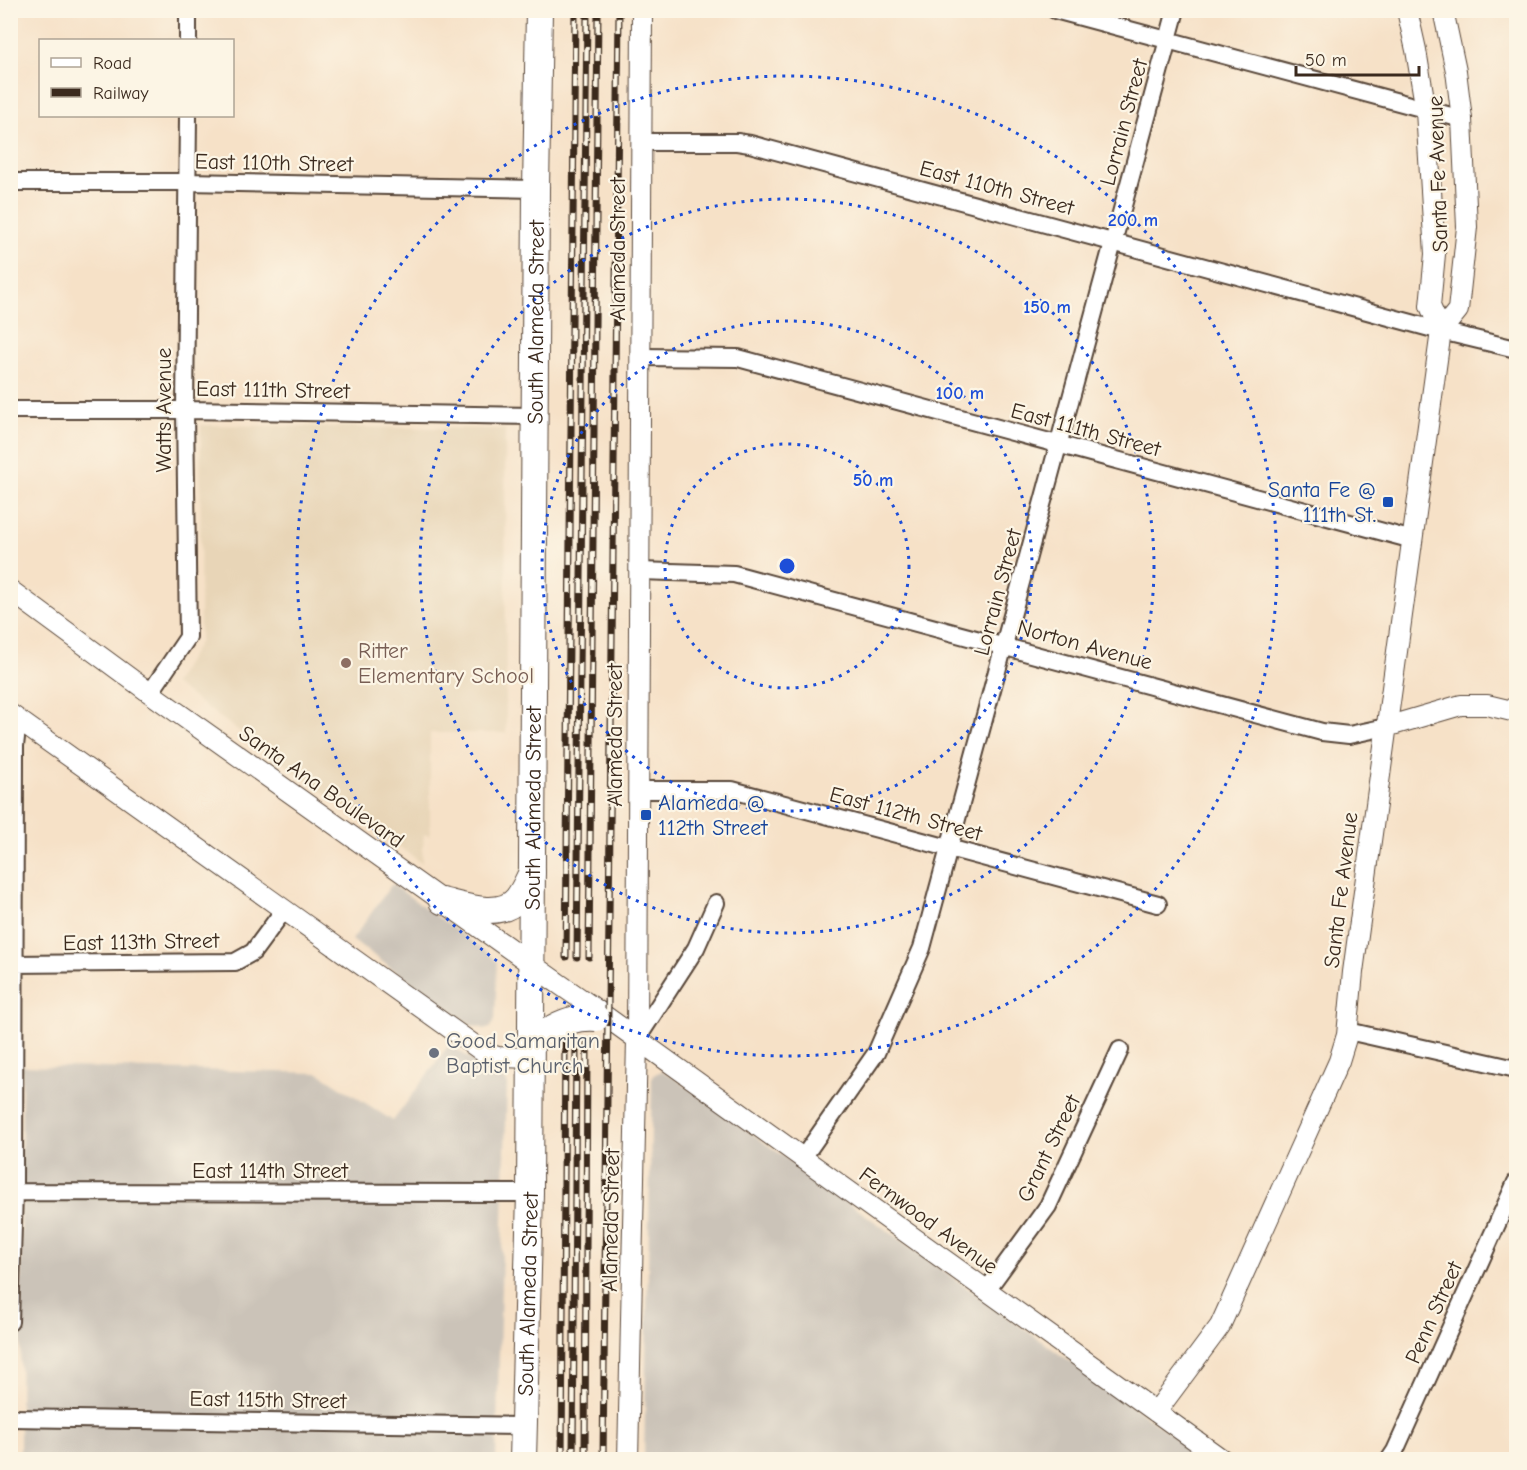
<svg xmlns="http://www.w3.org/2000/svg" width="1527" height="1470" viewBox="0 0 1527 1470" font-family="'Comic Neue',sans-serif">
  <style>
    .built { fill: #e8d5b7 }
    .industrial { fill: #cbc3b8 }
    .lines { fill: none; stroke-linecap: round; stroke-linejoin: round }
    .minor-casing { stroke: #574537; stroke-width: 20 }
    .tertiary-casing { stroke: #574537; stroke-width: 22 }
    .primary-casing { stroke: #574537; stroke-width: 28 }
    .minor { stroke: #fff; stroke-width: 16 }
    .tertiary { stroke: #fff; stroke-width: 20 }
    .primary { stroke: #fff; stroke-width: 26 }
    .rail-casing { stroke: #3b2a1e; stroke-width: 7 }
    .rail { stroke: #fcf5e5; stroke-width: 4.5; stroke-dasharray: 14; stroke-linecap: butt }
    .tertiary-bridge-casing { stroke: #574537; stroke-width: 22; stroke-linecap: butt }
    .primary-bridge-casing { stroke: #574537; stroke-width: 28; stroke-linecap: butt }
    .tertiary-bridge { stroke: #fff; stroke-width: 20 }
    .primary-bridge { stroke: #fff; stroke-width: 26 }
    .ring { fill: none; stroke: #1d4ed8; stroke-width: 3; stroke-dasharray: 3 6 }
    .transit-dot { fill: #1a4fb4; stroke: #fcf5e5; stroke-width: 2 }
    .education-dot { fill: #8d6e63; stroke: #fcf5e5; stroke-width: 2 }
    .worship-dot { fill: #6b7280; stroke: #fcf5e5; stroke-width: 2 }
    .labels { text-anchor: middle; stroke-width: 4.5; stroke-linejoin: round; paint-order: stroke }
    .street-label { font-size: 22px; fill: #3b2a1e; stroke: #fcf5e5 }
    .transit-label { font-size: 22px; fill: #164399; stroke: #fcf5e5; text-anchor: end }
    .education-label { font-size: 22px; fill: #785e54; stroke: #fcf5e5; text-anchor: start }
    .worship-label { font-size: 22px; fill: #5b616d; stroke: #fcf5e5; text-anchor: start }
    .centre { fill: #1d4ed8; stroke: #fcf5e5; stroke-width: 3 }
    .ring-label { font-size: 18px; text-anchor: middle; font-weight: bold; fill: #1d4ed8; stroke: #fcf5e5; stroke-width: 4.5; stroke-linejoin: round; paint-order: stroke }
  </style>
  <rect width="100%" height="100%" fill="#fcf5e5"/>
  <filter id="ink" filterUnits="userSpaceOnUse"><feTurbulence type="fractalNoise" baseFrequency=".0167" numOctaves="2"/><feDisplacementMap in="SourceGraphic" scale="12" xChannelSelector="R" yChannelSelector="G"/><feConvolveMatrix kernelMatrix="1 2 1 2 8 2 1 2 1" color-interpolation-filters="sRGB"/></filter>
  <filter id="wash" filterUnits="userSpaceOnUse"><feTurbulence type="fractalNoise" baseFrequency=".008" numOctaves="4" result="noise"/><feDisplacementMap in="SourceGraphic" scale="24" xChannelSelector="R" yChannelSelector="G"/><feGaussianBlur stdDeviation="1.35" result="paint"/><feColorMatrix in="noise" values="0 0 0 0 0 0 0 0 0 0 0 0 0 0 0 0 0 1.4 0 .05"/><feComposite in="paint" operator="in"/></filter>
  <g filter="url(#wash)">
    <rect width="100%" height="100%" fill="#f6e1c7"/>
    <path class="built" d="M201,425L505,429L506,733H430V836L424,834L422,863L174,684L200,641Z"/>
    <path class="industrial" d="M392,884L489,954L497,962L495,1019L490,1028L486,1029L471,1025L352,940Z
      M449,1045L507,1082L496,1459L20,1460L22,1066L319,1073L393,1121Z
      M662,1071L670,1075L1206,1459L644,1460L652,1079L655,1074Z"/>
  </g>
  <g filter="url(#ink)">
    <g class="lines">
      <defs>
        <path id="minor" d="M1055,10L1462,119
          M188,40V10
          M641,142H737L750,144L1441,331L1516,349
          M10,182H187L536,189
          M640,357L738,358L1413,540
          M10,410H185L536,416
          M639,571L734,574L1322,732L1349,735L1386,727
          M150,693L188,637L185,410L188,116
          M638,790H732L1158,904
          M10,964L235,962L253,952L284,910
          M1348,1031L1516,1069
          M637,1039L696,948L716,903
          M802,1159L876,1053L922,948L1176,10
          M10,1192L530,1193
          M986,1291L1048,1206L1120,1050
          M10,1322L14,1192L15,746L18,720
          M10,1418L525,1426
          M1389,1460L1395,1451L1516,1182"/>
        <path id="tertiary" d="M1441,331L1458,310L1467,227L1462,119L1456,71L1443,10
          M10,590L150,693L555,981
          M10,714L485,1053L498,1057L530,1058
          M1386,727L1461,705H1487L1516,712
          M591,1006L1223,1460
          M1156,1412L1220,1326L1339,1061L1347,1035L1353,972L1441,331L1430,306L1435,254L1426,111L1416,50L1407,10
          M628,1460L637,1039L642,10"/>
        <g id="primary">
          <path d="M442,901C463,906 502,920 518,898C524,890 528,880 532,872"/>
          <path id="s1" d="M523,1460L530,1193L536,189L539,10"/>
        </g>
      </defs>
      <use href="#minor" class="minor-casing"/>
      <use href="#tertiary" class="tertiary-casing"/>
      <use href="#primary" class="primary-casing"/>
      <use href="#minor" class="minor"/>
      <use href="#tertiary" class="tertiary"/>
      <use href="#primary" class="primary"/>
      <defs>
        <path id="rail" d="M566,957L575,10
          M577,957L587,10
          M589,957L598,10
          M562,1460L565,1042
          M573,1460L576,1042
          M585,1460L587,1042
          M603,1460L619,10"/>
      </defs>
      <use href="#rail" class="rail-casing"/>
      <use href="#rail" class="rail"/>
      <defs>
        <path id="tertiary-bridge" d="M555,981L591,1006"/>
        <path id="primary-bridge" d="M550,1030C565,1020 579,1017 596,1018"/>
      </defs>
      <use href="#tertiary-bridge" class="tertiary-bridge-casing"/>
      <use href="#primary-bridge" class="primary-bridge-casing"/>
      <use href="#tertiary-bridge" class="tertiary-bridge"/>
      <use href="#primary-bridge" class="primary-bridge"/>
    </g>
  </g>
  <g class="ring">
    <circle cx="787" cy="566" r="122"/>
    <circle cx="787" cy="566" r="245"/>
    <circle cx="787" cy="566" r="367"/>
    <circle cx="787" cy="566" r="490"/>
  </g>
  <g class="transit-dot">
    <rect x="1382" y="496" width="12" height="12" rx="3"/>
    <rect x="640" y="809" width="12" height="12" rx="3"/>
  </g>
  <circle class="education-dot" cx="346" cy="663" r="6"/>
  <circle class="worship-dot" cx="434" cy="1053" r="6"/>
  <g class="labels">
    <g class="street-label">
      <text transform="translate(1123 122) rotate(-75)" y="8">Lorrain Street</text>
      <text transform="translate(274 162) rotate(1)" y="8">East 110th Street</text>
      <text transform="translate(1437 174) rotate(-92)" y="8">Santa Fe Avenue</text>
      <text transform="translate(997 187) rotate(15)" y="8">East 110th Street</text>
      <text transform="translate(617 249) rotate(-90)" y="8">Alameda Street</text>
      <text dy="8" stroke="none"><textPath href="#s1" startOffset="1138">South Alameda Street</textPath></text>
      <text transform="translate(273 389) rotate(1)" y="8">East 111th Street</text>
      <text transform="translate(163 410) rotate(-90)" y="8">Watts Avenue</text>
      <text transform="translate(1086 429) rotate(15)" y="8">East 111th Street</text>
      <text transform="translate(997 592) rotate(-75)" y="8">Lorrain Street</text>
      <text transform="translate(1085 644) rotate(15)" y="8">Norton Avenue</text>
      <text transform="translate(614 735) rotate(-90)" y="8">Alameda Street</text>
      <text transform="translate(322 786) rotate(35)" y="8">Santa Ana Boulevard</text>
      <text dy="8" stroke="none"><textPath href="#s1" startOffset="652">South Alameda Street</textPath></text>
      <text transform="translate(906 813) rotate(15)" y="8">East 112th Street</text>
      <text transform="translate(1340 890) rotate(-83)" y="8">Santa Fe Avenue</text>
      <text transform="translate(141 941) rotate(-1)" y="8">East 113th Street</text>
      <text transform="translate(1048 1148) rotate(-64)" y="8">Grant Street</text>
      <text x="270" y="1178">East 114th Street</text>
      <text transform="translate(610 1220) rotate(-89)" y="8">Alameda Street</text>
      <text transform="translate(929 1220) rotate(36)" y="8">Fernwood Avenue</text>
      <text dy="8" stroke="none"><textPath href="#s1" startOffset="166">South Alameda Street</textPath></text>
      <text transform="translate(1433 1312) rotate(-66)" y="8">Penn Street</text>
      <text transform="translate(268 1399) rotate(1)" y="8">East 115th Street</text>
    </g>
    <g class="transit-label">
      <text x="1376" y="497">Santa Fe @<tspan x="1376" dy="25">111th St.</tspan></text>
      <text x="658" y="810" text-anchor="start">Alameda @<tspan x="658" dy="25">112th Street</tspan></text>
    </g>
    <g class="education-label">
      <text x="358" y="658">Ritter<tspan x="358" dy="25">Elementary School</tspan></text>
    </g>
    <g class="worship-label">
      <text x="446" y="1048">Good Samaritan<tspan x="446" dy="25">Baptist Church</tspan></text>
    </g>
  </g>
  <circle cx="787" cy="566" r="9" class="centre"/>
  <g class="ring-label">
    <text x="1133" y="226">200 m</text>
    <text x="1047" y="313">150 m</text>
    <text x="960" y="399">100 m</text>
    <text x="873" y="486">50 m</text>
  </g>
  <rect width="1527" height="1470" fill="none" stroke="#fcf5e5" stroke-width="36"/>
  <rect x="39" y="39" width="195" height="78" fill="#fcf5e5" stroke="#afa495" stroke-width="1.5"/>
  <rect x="51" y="58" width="30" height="9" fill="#ffffff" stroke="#afa495" stroke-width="1.5"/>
  <text x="93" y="69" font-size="18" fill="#3b2a1e">Road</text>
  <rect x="51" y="88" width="30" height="9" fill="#3b2a1e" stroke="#afa495" stroke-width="1.5"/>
  <text x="93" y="99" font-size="18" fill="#3b2a1e">Railway</text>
  <path d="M1296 66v9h123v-9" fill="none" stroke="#3b2a1e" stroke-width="3"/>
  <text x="1305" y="66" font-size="18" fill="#3b2a1e" stroke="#fcf5e5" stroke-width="4.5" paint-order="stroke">50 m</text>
</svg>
